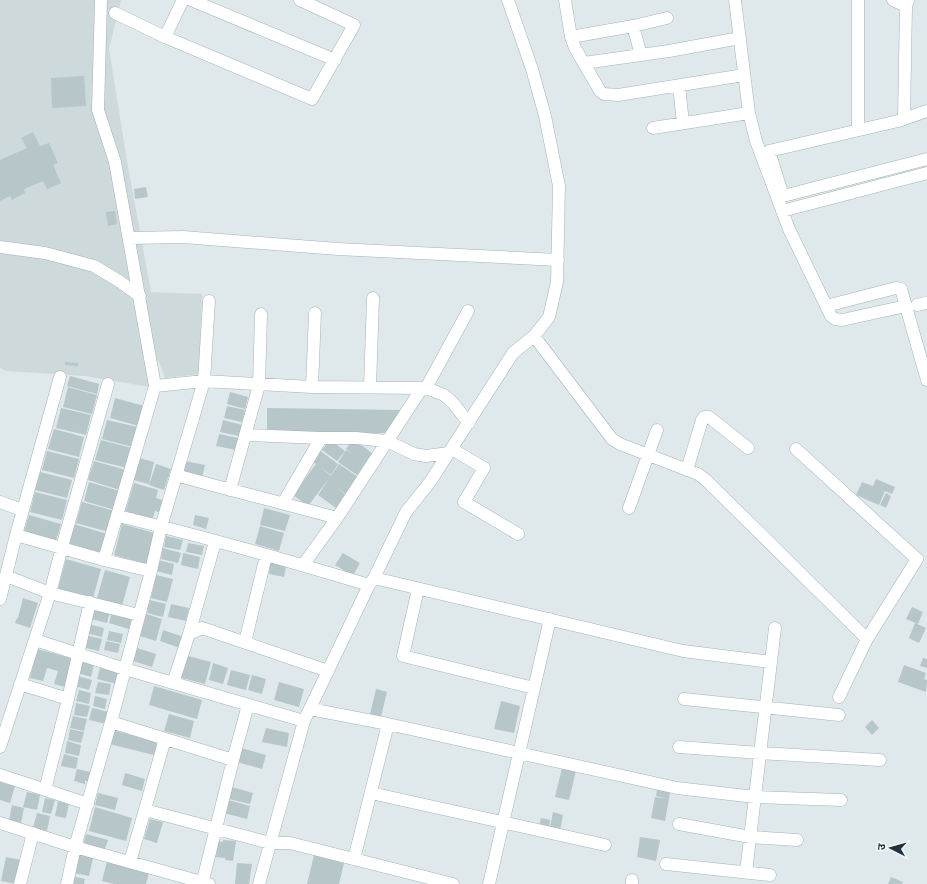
<svg xmlns="http://www.w3.org/2000/svg" width="927" height="884" viewBox="0 0 927 884" font-family="'PT Sans Narrow','Noto Sans Devanagari',sans-serif">
  <style>
    .built { fill: #cdd9db }
    .building { fill: #b7c6c9 }
    .lines { fill: none; stroke-linecap: round; stroke-linejoin: round }
    .minor-casing { stroke: #a5b2b8; stroke-width: 13 }
    .minor { stroke: #fff; stroke-width: 12 }
  </style>
  <rect width="100%" height="100%" fill="#dfe9ec"/>
  <path class="built" d="M0,0H121L109,49L127,161L151,292L202,294L199,374L165,378L159,361L149,362L150,387L85,376L6,371L0,368Z"/>
  <path class="building" d="M84,76L86,106L52,108L51,78Z
    M33,132L40,146L49,143L58,163L53,165L61,183L47,189L43,181L24,189L25,193L12,200L10,196L0,201V160L27,148L21,138Z
    M146,187L148,197L135,199L134,189Z
    M115,211L117,224L108,226L106,212Z
    M65,362L78,363V366L65,365Z
    M70,376L99,384L97,394L67,386Z
    M68,387L97,395L92,414L63,407Z
    M230,392L248,397L245,409L227,404Z
    M115,398L144,406L139,426L110,418Z
    M227,406L245,410L242,422L224,418Z
    M61,408L91,415L86,435L56,428Z
    M267,408L402,410L386,433H267Z
    M107,420L138,427L133,447L102,439Z
    M223,420L242,425L239,436L220,432Z
    M54,429L84,437L79,457L48,449Z
    M219,434L238,438L236,450L216,446Z
    M353,439L372,453L357,475L338,462L346,450L353,454L346,449Z
    M101,440L132,448L127,468L95,460Z
    M330,440L345,451L337,461L322,450Z
    M319,450L338,464L331,475L320,467L331,476L308,506L293,495L316,464L311,461Z
    M47,451L79,459L74,478L42,470Z
    M139,458L154,462L149,484L133,480Z
    M94,461L126,470L120,490L88,480Z
    M185,461L205,465L202,477L182,473Z
    M156,464L171,469L164,490L149,485Z
    M339,464L358,477L346,494L336,487L345,494L336,508L318,495Z
    M40,472L72,480L67,498L35,490Z
    M876,479L895,487L892,494L885,491L879,505L856,495L862,482L873,486Z
    M89,482L120,491L115,510L84,501Z
    M134,483L158,490L156,498L165,501L162,513L155,511L152,521L125,513Z
    M35,492L67,500L62,520L30,512Z
    M886,493L891,496L886,508L880,505Z
    M82,502L115,511L109,532L76,523Z
    M264,508L290,515L285,531L260,525Z
    M29,515L61,524L55,544L23,535Z
    M195,515L209,518L206,529L193,525Z
    M74,524L107,534L101,554L68,543Z
    M122,524L158,534L150,565L114,555Z
    M260,526L284,533L279,551L255,544Z
    M166,536L183,540L180,550L164,547Z
    M188,543L204,546L202,555L186,552Z
    M163,548L181,553L178,563L161,559Z
    M183,553L200,557L198,569L181,565Z
    M343,553L360,563L353,576L335,565Z
    M66,559L101,569L93,598L58,589Z
    M158,560L174,564L172,575L156,571Z
    M270,563L286,566L284,577L269,574Z
    M105,570L130,577L122,606L97,598Z
    M156,575L173,579L167,602L151,598Z
    M23,598L38,603L30,628L15,623L17,618H18Z
    M150,600L166,604L163,617L147,613Z
    M171,604L189,608L186,621L168,617Z
    M90,606L110,611L107,623L87,618Z
    M912,607L923,612L918,624L906,619Z
    M112,612L132,618L129,629L109,623Z
    M146,614L162,619L156,641L140,636Z
    M915,623L926,628L919,643L909,638Z
    M88,624L104,628L102,637L86,633Z
    M163,630L184,637L180,648L160,641Z
    M109,631L123,634L121,643L107,640Z
    M85,635L102,639L99,651L82,647Z
    M106,641L120,644L118,653L104,650Z
    M137,648L156,654L152,667L133,661Z
    M37,649L75,659L68,688L54,684L58,671L47,668L43,681L30,678Z
    M184,655L211,662L205,684L178,677Z
    M923,658L927,659V668L920,666Z
    M78,660L94,664L91,677L75,672Z
    M213,663L228,668L223,684L209,680Z
    M904,665L926,673L924,679L927,680L926,692L898,682Z
    M100,668L120,672L117,684L97,679Z
    M231,670L250,675L246,690L227,685Z
    M74,675L92,680L89,690L71,685Z
    M252,675L266,679L262,694L248,690Z
    M98,682L111,684L109,695L95,693Z
    M279,682L304,689L299,707L274,700Z
    M154,686L202,700L197,719L149,705Z
    M376,689L387,692L381,717L370,714Z
    M79,690L91,693L89,704L76,701Z
    M95,696L107,699L105,709L93,706Z
    M501,701L520,706L514,733L494,729Z
    M76,703L90,706L87,717L74,715Z
    M92,708L109,712L107,724L89,720Z
    M169,714L194,721L190,738L164,731Z
    M73,716L87,719L84,731L70,728Z
    M872,720L879,728L872,735L865,727Z
    M266,728L289,733L287,747L262,742Z
    M70,729L84,732L81,743L68,740Z
    M112,730L157,742L154,755L109,744Z
    M67,741L81,745L79,756L65,753Z
    M241,748L266,755L262,769L237,762Z
    M64,754L78,758L76,769L61,766Z
    M562,768L576,771L569,800L555,797Z
    M77,769L90,772L88,781H85V784L74,781Z
    M125,773L145,779L142,791L122,785Z
    M0,782L15,786L10,803L0,800Z
    M232,787L253,793L250,804L229,799Z
    M657,789L670,791L669,799L656,796Z
    M27,792L40,795L37,810L23,807Z
    M98,793L118,798L115,810L95,805Z
    M655,797L669,799L665,821L651,818Z
    M45,798L55,800L51,814L42,812Z
    M228,800L250,806L247,819L224,813Z
    M58,801L69,803L66,818L55,816Z
    M12,805L24,808L21,823L9,821Z
    M95,807L132,818L126,841L89,831Z
    M553,812L563,815L560,830L550,828Z
    M37,813L50,816L47,831L33,828Z
    M541,818L550,820L549,829L539,827Z
    M150,819L163,822L157,843L144,839Z
    M86,834L108,840L104,851L83,846Z
    M640,837L660,840L656,861L637,857Z
    M223,840L236,841L233,861L225,860V858L216,857L218,841L223,842Z
    M78,854L93,858L89,876L74,873Z
    M314,855L344,863L339,884H307Z
    M6,857L21,860L16,884L1,881Z
    M107,861L149,873L146,884H114L102,881Z
    M237,863L252,864L249,884H235Z
    M72,876L85,879L84,884H70Z
    M891,877L903,882L902,884H888Z"/>
  <g class="lines">
    <defs>
      <path id="minor" d="M101,0L98,110L115,162L155,386L104,560
        M191,0L335,60
        M565,0L571,37L575,48L600,91L604,94L618,95L744,75
        M735,0L749,113L756,141L789,229L831,316L835,319L842,320L906,306
        M893,0L906,6
        M115,13L165,37L312,99L354,25L300,0
        M633,26L641,55
        M165,37L183,0
        M571,37L633,26L667,18
        M584,63L669,51L740,38
        M679,86L683,123
        M927,111L898,121L769,151L783,196L927,159
        M904,119L906,6L908,0
        M653,128L749,113
        M858,130V0
        M782,211L927,173
        M129,238L183,237L338,249L558,260
        M0,247L45,253L94,266L119,281L140,296
        M917,305L927,303
        M826,306L896,288L901,289L927,380
        M534,336L612,439L620,444L698,474L706,480L867,639
        M155,386L204,381L312,387L426,388L444,395L453,403L469,423
        M312,387L315,313
        M370,387L373,298
        M426,388L468,311
        M246,435L321,438H356L387,441L414,454L426,456L449,453
        M452,449L484,468L464,502L518,534
        M796,449L917,559L867,639L839,697
        M687,470L702,420L704,417H709L748,448
        M176,475C229,490 283,503 337,518
        M230,490L259,385L261,314
        M0,502L22,510
        M283,503L321,438
        M629,508L657,430
        M118,516C202,536 286,560 369,585
        M16,535L104,560L151,571
        M303,565L337,518L422,388
        M6,576L50,593L139,615
        M374,578L683,651L771,662
        M418,589L403,656L534,688
        M0,599L16,535L60,377
        M189,634L215,542
        M35,640L125,669L304,721
        M245,642L266,556
        M173,683L189,634L202,628L328,671
        M20,684L68,699
        M684,699L839,715
        M310,709L388,724L677,788L755,797L841,800
        M111,722L233,760
        M0,747L50,593L62,547L108,384
        M679,747L760,753L880,760
        M0,775L88,804
        M45,790L68,699L90,602
        M371,793L605,845
        M145,810L270,843H290L453,884
        M0,823L75,847L209,884
        M679,824L750,837L797,840
        M354,859L388,724
        M130,862L165,739
        M666,864L770,875
        M746,872L775,628
        M20,884L33,833
        M67,884L75,847L111,722L151,571L161,527L204,381L209,301
        M202,884L233,760L248,705
        M259,884L304,721L369,585L374,578L406,512L430,482L513,353L534,336L549,317L557,282L559,186L545,116L532,69L508,0
        M489,884L550,619
        M632,884V880"/>
    </defs>
    <use href="#minor" class="minor-casing"/>
    <use href="#minor" class="minor"/>
  </g>
  <g transform="translate(891 848) rotate(276)" stroke="#f0f7f8" stroke-width="3" paint-order="stroke">
  <path d="M0-3L7 15L0 10L-7 15Z" fill="#1f323d"/>
  <text y="-6" font-size="11" font-weight="bold" text-anchor="middle" fill="#1f323d">उ</text>
  </g>
</svg>
